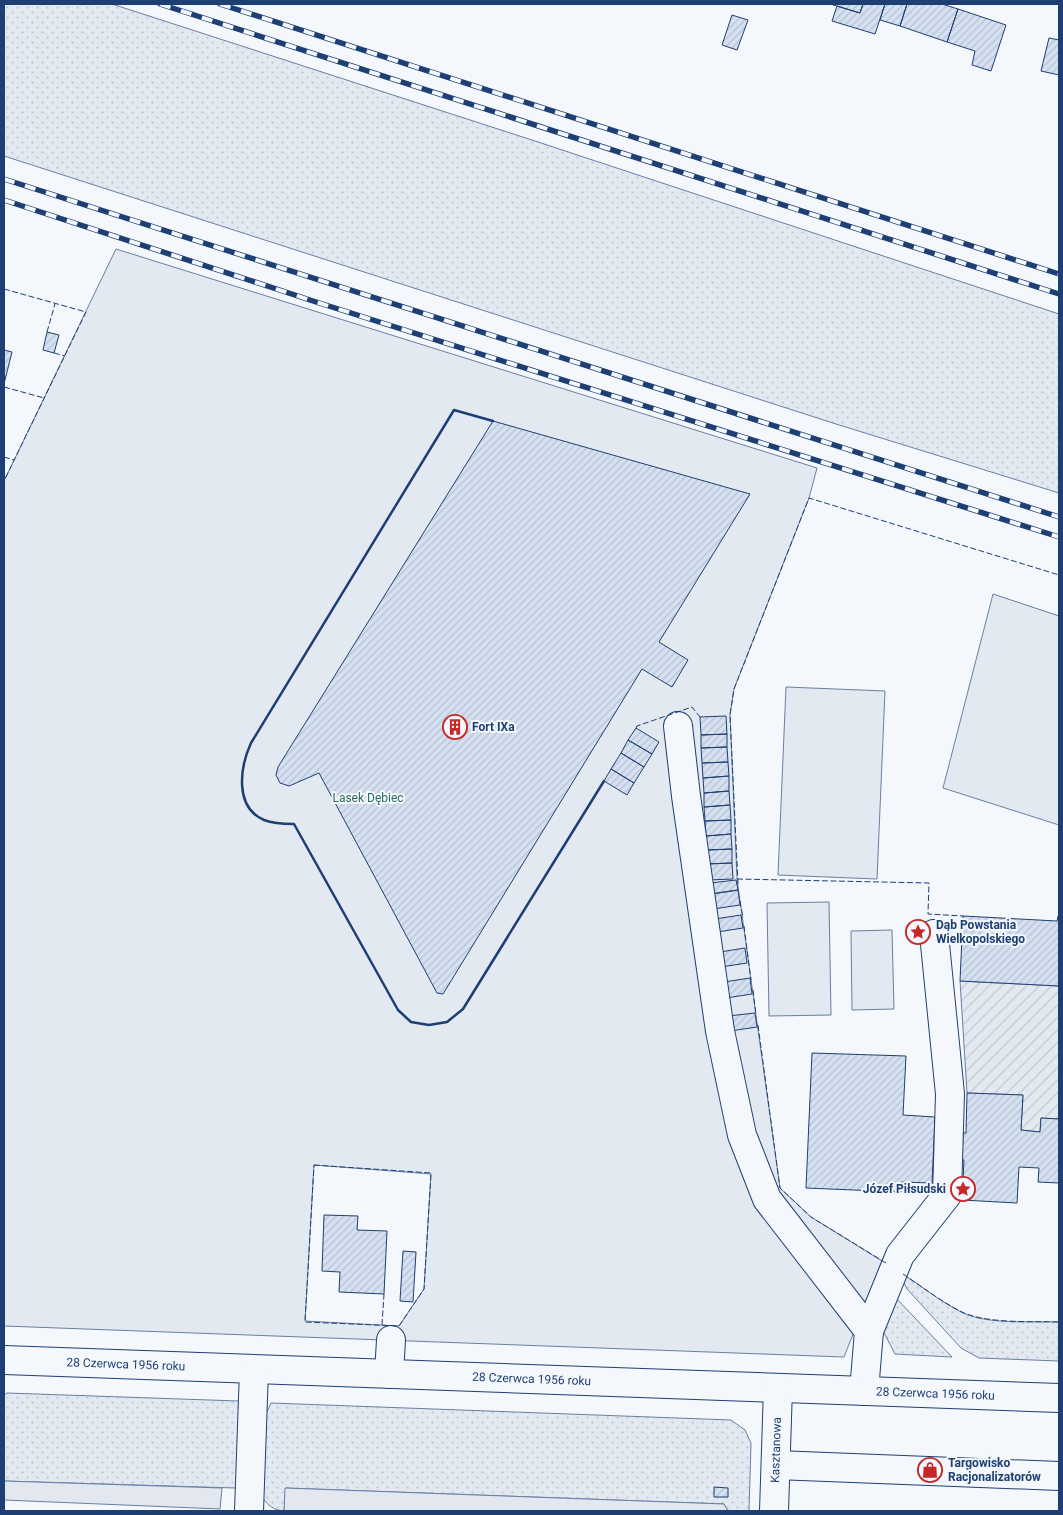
<svg xmlns="http://www.w3.org/2000/svg" width="1063" height="1515" viewBox="0 0 1063 1515" font-family="Roboto,sans-serif">
  <style>
    .grass { fill: url(#grass-dots); stroke: #687fa3 }
    .park { fill: #e3e9f0; stroke: #687fa3; fill-rule: evenodd }
    .garden { fill: url(#garden-furrows); stroke: #687fa3 }
    .parking { fill: #e3e8f0; stroke: #687fa3 }
    .building { fill: url(#building-hatch); stroke: #1d3f73 }
    .lines { fill: none; stroke-linecap: round; stroke-linejoin: round }
    .minor-casing { stroke: #1d3f73; stroke-width: 30 }
    .minor { stroke: #f4f7fb; stroke-width: 28 }
    .rail-casing { stroke: #1d3f73; stroke-width: 5.5 }
    .rail { stroke: #f4f7fb; stroke-width: 4; stroke-dasharray: 11; stroke-linecap: butt }
    .fence { stroke: #1d3f73; stroke-width: 1; stroke-dasharray: 6 2.5; stroke-linecap: butt }
    .wall { stroke: #1d3f73; stroke-width: 2.5 }
    .labels { text-anchor: middle; stroke-width: 4; stroke-linejoin: round; paint-order: stroke }
    .poi-label { font-size: 12px; font-weight: bold; fill: #1d3f73; stroke: #f4f7fb; text-anchor: start }
    .park-label { font-size: 12px; fill: #2c6c60; stroke: #f4f7fb }
    .street-label { font-size: 12px; fill: #1d3f73; stroke: #f4f7fb }
  </style>
  <defs>
    <pattern id="grass-dots" width="8" height="8" patternUnits="userSpaceOnUse" patternTransform="scale(1.25)"><rect width="8" height="8" fill="#e3e9f0"/><path d="M2 2h.1M6 6h.1" fill="none" stroke="#c2c9d1" stroke-width="1.8" stroke-linecap="round"/></pattern>
    <pattern id="garden-furrows" width="10" height="10" patternUnits="userSpaceOnUse" patternTransform="scale(1.25)"><rect width="10" height="10" fill="#e3e9f0"/><path d="M-1 1l2-2M0 10L10 0M9 11l2-2" fill="none" stroke="#c2c9d1"/></pattern>
    <pattern id="building-hatch" width="6" height="6" patternUnits="userSpaceOnUse" patternTransform="scale(1.25)"><rect width="6" height="6" fill="#d5e0f0"/><path d="M-1 1l2-2M0 6l6-6M5 7l2-2" fill="none" stroke="#b6c1d1"/></pattern>
  </defs>
  <rect width="100%" height="100%" fill="#f4f7fb"/>
  <path class="grass" d="M4,4H112L538,142L1059,314V493L836,424L4,156Z
    M904,1275C923,1287 944,1304 963,1313C990,1325 1030,1321 1059,1322V1361L979,1358L961,1348L907,1289L904,1283Z
    M894,1296L952,1357L895,1354L882,1329Z
    M7,1393L238,1401L245,1411L242,1481L236,1488L4,1481V1395Z
    M271,1403L731,1420L745,1430L751,1443L749,1511H728L724,1504L286,1488L284,1511C274,1510 268,1506 262,1497L265,1416Z"/>
  <path class="park" d="M116,249L817,468L809,498L734,689L730,715L737,879L780,1188L811,1217L882,1261L844,1357L4,1326V481ZM314,1165L431,1174L424,1289L399,1326L305,1321Z
    M993,594L1059,616V825L943,788Z
    M786,687L885,691L877,879L778,875Z
    M829,902L831,1015L769,1016L767,903Z
    M892,930L894,1009L852,1010L851,931Z"/>
  <path class="garden" d="M960,981L1059,986V1119L1041,1118L1040,1132L1021,1130L1023,1095L967,1093Z"/>
  <path class="parking" d="M4,1481L222,1488L220,1509L4,1500Z
    M285,1488L724,1504L728,1511H284Z"/>
  <path class="building" d="M830,4H863L860,13Z
    M863,4H885L875,34L832,21L837,6L860,13Z
    M885,4H907L900,26L880,20Z
    M907,4H942L958,9L947,42L900,26Z
    M958,9L1006,25L991,71L972,65L975,51L947,42Z
    M732,15L748,20L737,50L722,45Z
    M1049,38L1059,40V75L1041,71Z
    M47,332L59,335L54,353L43,350Z
    M4,350L12,352L4,384Z
    M493,421L750,494L659,642L688,660L672,687L642,669L443,994L437,993L319,773L289,786L280,783L276,775L278,767Z
    M726,716L727,734L701,735L700,717Z
    M636,728L659,742L652,754L628,740Z
    M727,734V747L701,748V735Z
    M628,740L652,754L644,767L621,753Z
    M727,747L728,762L702,763L701,748Z
    M621,753L644,767L634,783L611,769Z
    M728,762L729,776L703,778L702,763Z
    M611,769L634,783L627,795L604,781Z
    M729,776V791L704,793L703,778Z
    M729,791L730,805L704,807V793Z
    M730,805L731,820L705,821L704,807Z
    M731,820V834L706,836L705,821Z
    M731,834L732,849L707,850L706,836Z
    M732,849V863L707,864V850Z
    M732,863L733,879L708,880L707,864Z
    M736,880L738,890L711,894L710,883Z
    M738,890L740,905L713,909L711,894Z
    M741,915L743,928L717,932L715,919Z
    M963,916L1057,921L1058,916H1059V986L960,981Z
    M745,948L747,963L721,967L720,952Z
    M750,978L752,994L726,998L724,982Z
    M755,1013L757,1027L730,1031L728,1016Z
    M812,1053L906,1056L903,1115L935,1117L932,1183L901,1182V1192L806,1188Z
    M967,1093L1023,1095L1021,1130L1040,1132L1041,1118L1059,1119V1183L1038,1182L1039,1168L1019,1167L1017,1203L962,1200L964,1160H962L963,1133H966Z
    M324,1215L358,1216L357,1230L387,1231L384,1294L339,1292L340,1272L322,1271Z
    M403,1251L416,1252L413,1302L400,1301Z
    M714,1487L728,1488V1497H714Z"/>
  <g class="lines">
    <defs>
      <g id="minor">
        <path d="M678,726L686,796L720,1031L742,1135L767,1199L869,1331L864,1391"/>
        <path d="M869,1331L900,1255L947,1195L950,1094L934,934"/>
        <path id="s1" d="M4,1360L1059,1398"/>
        <path d="M389,1374L391,1340"/>
        <path d="M776,1465L1059,1476"/>
        <path d="M249,1511L254,1370"/>
        <path id="s2" d="M774,1511L778,1388"/>
      </g>
    </defs>
    <use href="#minor" class="minor-casing"/>
    <use href="#minor" class="minor"/>
    <defs>
      <path id="rail" d="M160,4L1059,294
        M220,4L1059,274
        M4,179L1059,517
        M4,200L313,301L1059,537"/>
    </defs>
    <use href="#rail" class="rail-casing"/>
    <use href="#rail" class="rail"/>
    <path class="fence" d="M4,289L86,312L4,481
      M47,332L55,304
      M54,353L65,356
      M4,387L44,398
      M4,457L14,460
      M636,728L637,726L692,707L700,717
      M737,879L929,883L928,914L963,916
      M738,884L730,715L734,689L809,498L1059,575
      M740,901L743,918
      M744,926L751,980
      M753,990L756,1015
      M758,1025L780,1188L811,1217L886,1263
      M314,1165L431,1173L424,1289L399,1326L305,1322Z
      M903,1274C922,1287 942,1302 962,1312C987,1324 1032,1321 1059,1322
      M382,1325L384,1294"/>
    <path class="wall" d="M493,421L454,410L251,743C240,767 234,807 264,820C274,824 284,824 294,824L398,1010L411,1022L429,1025L447,1022L463,1009L604,781"/>
  </g>
  <defs>
    <symbol id="building-ring" viewBox="-11 -11 22 22"><circle r="9.5" fill="#f4f7fb" stroke="#c62828" stroke-width="1.5"/><path d="M-4-6H4V6H1V3H-1V6H-4ZM-2.5-4.3h1.7v1.8h-1.7ZM.8-4.3h1.7v1.8H.8ZM-2.5-1h1.7V.8h-1.7ZM.8-1h1.7V.8H.8Z" fill="#c62828"/></symbol>
    <symbol id="sight-ring" viewBox="-11 -11 22 22"><circle r="9.5" fill="#f4f7fb" stroke="#c62828" stroke-width="1.5"/><path d="M0-6L1.8-2.2L6-1.7L2.9 1.2L3.7 5.4L0 3.3L-3.7 5.4L-2.9 1.2L-6-1.7L-1.8-2.2Z" fill="#c62828"/></symbol>
    <symbol id="shop-ring" viewBox="-11 -11 22 22"><circle r="9.5" fill="#f4f7fb" stroke="#c62828" stroke-width="1.5"/><path d="M-5-2.5h2.3a2.7 3.5 0 0 1 5.4 0H5L5.5 6h-11ZM-1.5-2.5h3a1.5 2.3 0 0 0-3 0Z" fill="#c62828"/></symbol>
  </defs>
  <g fill-rule="evenodd">
    <use href="#building-ring" x="441" y="713" width="28" height="28"/>
    <use href="#sight-ring" x="904" y="918" width="28" height="28"/>
    <use href="#sight-ring" x="949" y="1175" width="28" height="28"/>
    <use href="#shop-ring" x="916" y="1456" width="28" height="28"/>
  </g>
  <g class="labels">
    <g class="poi-label">
      <text x="472" y="731">Fort IXa</text>
      <text x="936" y="929">Dąb Powstania<tspan x="936" dy="14">Wielkopolskiego</tspan></text>
      <text x="946" y="1193" text-anchor="end">Józef Piłsudski</text>
      <text x="948" y="1467">Targowisko<tspan x="948" dy="14">Racjonalizatorów</tspan></text>
    </g>
    <g class="park-label">
      <text x="368" y="802">Lasek Dębiec</text>
    </g>
    <g class="street-label">
      <text dy="4" stroke="none"><textPath href="#s1" startOffset="122">28 Czerwca 1956 roku</textPath></text>
      <text dy="4" stroke="none"><textPath href="#s1" startOffset="528">28 Czerwca 1956 roku</textPath></text>
      <text dy="4" stroke="none"><textPath href="#s1" startOffset="932">28 Czerwca 1956 roku</textPath></text>
      <text dy="4" stroke="none"><textPath href="#s2" startOffset="61">Kasztanowa</textPath></text>
    </g>
  </g>
  <rect width="1063" height="1515" fill="none" stroke="#1d3f73" stroke-width="10"/>
</svg>
